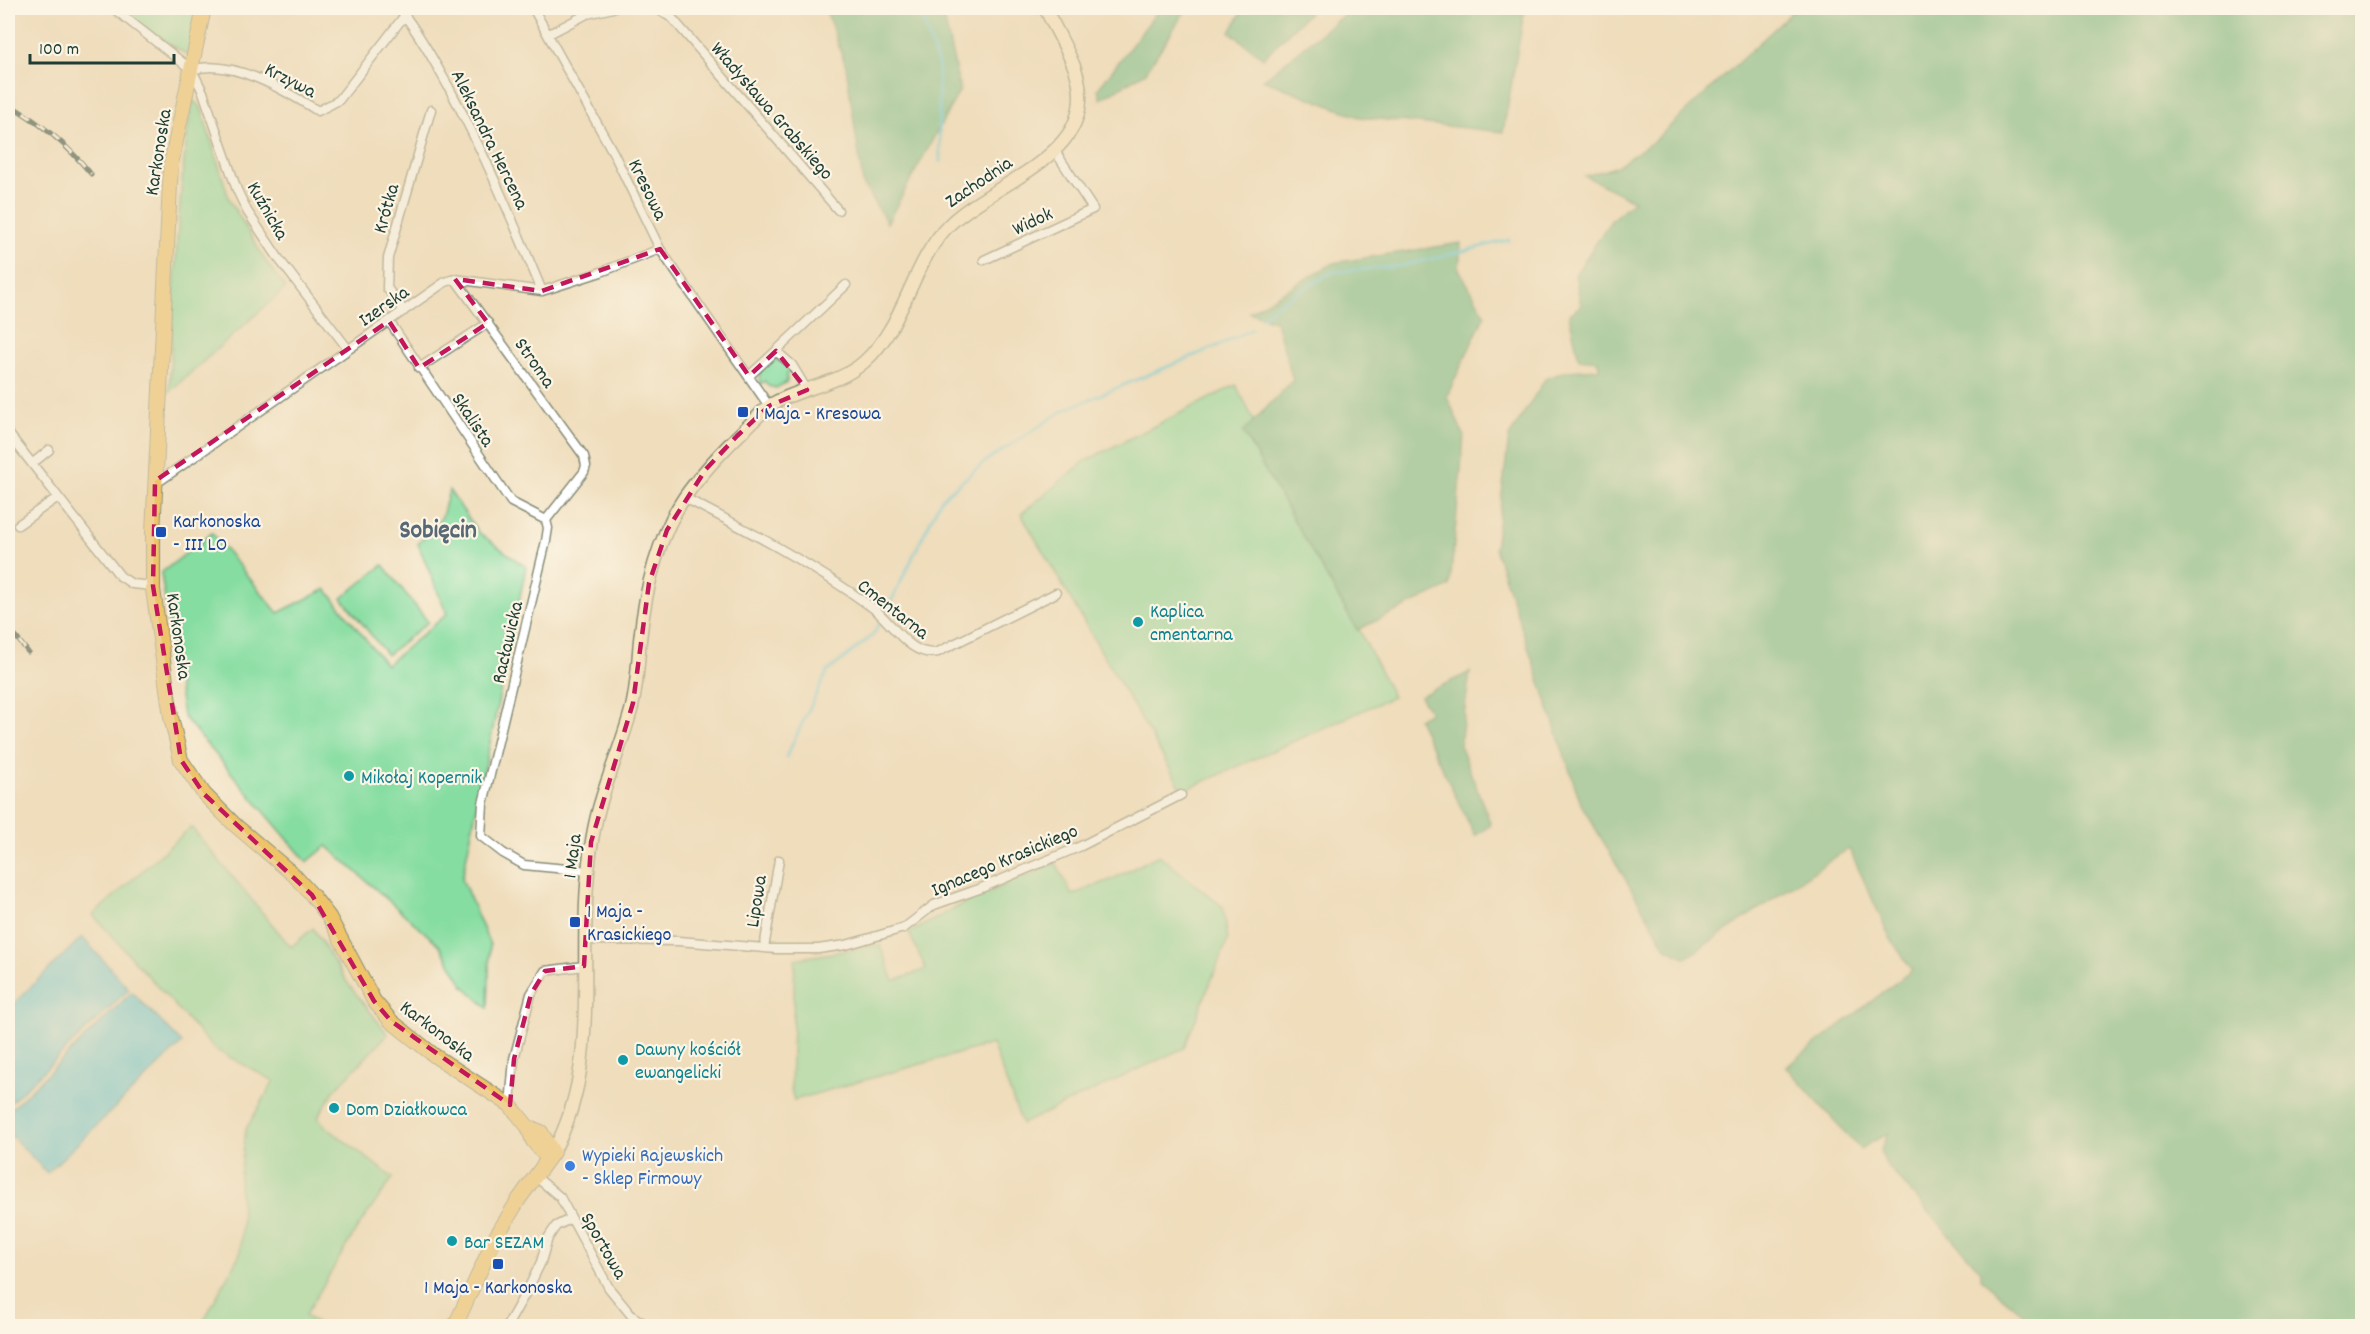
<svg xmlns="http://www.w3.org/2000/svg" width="2370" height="1334" viewBox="0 0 2370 1334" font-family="Dekko,sans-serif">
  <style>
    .green { fill: #85dda1; stroke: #528d6a; stroke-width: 1.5 }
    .forest { fill: #6cbc87; stroke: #467c5e; stroke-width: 1.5 }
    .water { fill: #5ec9d9; stroke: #3e8386; stroke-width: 1.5 }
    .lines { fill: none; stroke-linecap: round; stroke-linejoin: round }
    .stream { stroke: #5ec9d9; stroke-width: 3 }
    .street-casing { stroke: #878d78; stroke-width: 11 }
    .secondary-casing { stroke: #878d78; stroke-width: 15 }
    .primary-casing { stroke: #878d78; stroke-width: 16 }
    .street { stroke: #fff; stroke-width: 8 }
    .secondary { stroke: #f9e7c3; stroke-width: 12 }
    .primary { stroke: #efc469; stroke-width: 14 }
    .rail-casing { stroke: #1f3d34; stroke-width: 5 }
    .rail { stroke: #fcf5e5; stroke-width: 3; stroke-dasharray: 9; stroke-linecap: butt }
    .marked { fill: none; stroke: #c2185b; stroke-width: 4.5; stroke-dasharray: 12 8; stroke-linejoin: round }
    .transit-dot { fill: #1a4fb4; stroke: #fcf5e5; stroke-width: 2 }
    .culture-dot { fill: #0f9aa8; stroke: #fcf5e5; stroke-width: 2 }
    .shop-dot { fill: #3f7fe0; stroke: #fcf5e5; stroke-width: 2 }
    .labels { text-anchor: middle; stroke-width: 4.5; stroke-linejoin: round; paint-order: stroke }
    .street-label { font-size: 20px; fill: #1f3d34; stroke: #fcf5e5 }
    .transit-label { font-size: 20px; fill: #164399; stroke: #fcf5e5; text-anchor: start }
    .culture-label { font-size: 20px; fill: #0d838f; stroke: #fcf5e5; text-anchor: start }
    .shop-label { font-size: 20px; fill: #366cbe; stroke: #fcf5e5; text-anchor: start }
    .district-label { font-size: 26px; font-weight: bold; fill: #596875; stroke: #fcf5e5 }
  </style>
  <rect width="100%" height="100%" fill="#fcf5e5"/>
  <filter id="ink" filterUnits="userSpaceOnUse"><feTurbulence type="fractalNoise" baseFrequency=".0167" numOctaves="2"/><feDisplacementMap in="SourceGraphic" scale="12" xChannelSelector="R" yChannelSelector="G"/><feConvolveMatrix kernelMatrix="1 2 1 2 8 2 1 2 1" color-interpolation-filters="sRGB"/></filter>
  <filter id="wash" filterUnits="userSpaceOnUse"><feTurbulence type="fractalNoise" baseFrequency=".008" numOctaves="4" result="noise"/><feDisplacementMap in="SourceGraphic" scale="24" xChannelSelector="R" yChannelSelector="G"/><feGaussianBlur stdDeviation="1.35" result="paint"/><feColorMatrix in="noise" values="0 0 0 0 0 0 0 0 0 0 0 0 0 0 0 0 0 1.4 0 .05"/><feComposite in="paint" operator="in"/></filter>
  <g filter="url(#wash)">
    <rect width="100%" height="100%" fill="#efddbb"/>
    <path class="green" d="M117,8H198L188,55L159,38Z
      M192,100L201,107L229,199L267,263L286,288L169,392C174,294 177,197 192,100Z
      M777,360L783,362L792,370L787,373V382L776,388L768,386L765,381L760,384C757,371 765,361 777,360Z
      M1236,385L1393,697L1183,791L1021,514L1085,461Z
      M449,490L478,532L526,567L462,879L490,945L488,1008L464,986L440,946L327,846L307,862L183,716L161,573L212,533L278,613L326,589L386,665L447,614L418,544L442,517Z
      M383,565L428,622L387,655L342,598Z
      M191,827L291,947L313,928L349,985L388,1034L334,1091L318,1117L325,1126L393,1178L356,1230L305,1316L321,1326H201L240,1253L242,1216L239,1184L246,1129L274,1081L214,1049L93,915Z
      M1159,855L1223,907L1228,939L1184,1048L1022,1124L992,1044L794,1100L791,1089L795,959L880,945L894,981L926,969L909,933L972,899L1056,863L1072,895L1115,878Z"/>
    <path class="forest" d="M825,8H942L960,90L887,223L863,184L846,66Z
      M1160,8H1187L1146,72L1101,99L1098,89Z
      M1244,8H1314L1263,58L1230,32Z
      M1352,8H1525L1503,132L1359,117L1263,80Z
      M1794,8H2362V1326H2032L2020,1311L1981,1279V1271L1886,1164L1880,1151L1888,1133L1860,1149L1786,1067L1912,970L1890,938L1849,848L1686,958L1666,948L1581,804L1495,549L1509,437L1545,379L1566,371L1599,369L1598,361L1579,359L1569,315L1581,305L1575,275L1612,219L1634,201L1585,176L1615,167L1654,141L1788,16Z
      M1461,243L1459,269L1485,315L1447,396L1464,436L1450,586L1357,630L1243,432L1293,380L1276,322L1249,312L1333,263Z
      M1470,672L1460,745L1491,825L1475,836L1418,719L1430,712L1420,696Z"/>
    <path class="water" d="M82,937L129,989L8,1105V1009Z
      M132,992L182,1043L47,1173L8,1132V1112Z"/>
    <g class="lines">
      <path class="stream" d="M919,8L938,64L940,162
        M1262,318L1273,307L1333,272L1401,266L1509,240
        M887,610L941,499L986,461L1064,410L1222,344L1252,329
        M786,757L827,672L873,635L879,624"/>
    </g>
  </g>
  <g filter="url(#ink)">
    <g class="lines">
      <defs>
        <path id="street" d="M113,8L192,70L203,92L237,190L247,211L279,259L348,349
          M399,8C418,32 433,59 448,86C484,152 513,221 542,291
          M533,8L614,154L660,249L769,406
          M656,8L672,18L838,210
          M549,34L587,14L613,8
          M192,70C230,57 286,91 318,111L339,100L405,15
          M984,260L1093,209L1055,151
          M455,279L584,456L586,466L584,472L546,520L548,528L546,541L483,804L481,836L503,853L524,865L588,871
          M404,311L387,288L388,258L431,110
          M389,321L511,502L546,520
          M776,351L846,285
          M419,368L488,323
          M749,376L776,351L792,365L807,390
          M8,433L120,576L132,584L153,586
          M33,463L49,450
          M155,481L161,480L445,282L455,279L542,291L601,272L660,249
          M685,498C749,531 814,565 873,608C892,622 910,658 938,652L1056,593
          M18,525L58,497
          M586,940L678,941L776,949H818L846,945L904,928L934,905L979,889L1081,846L1181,795
          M764,948L779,860
          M510,1105L514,1059L531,994L545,971L584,966
          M536,1177L560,1197L609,1288L631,1315L648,1326
          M507,1326L530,1285L541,1262L548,1238L556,1226L570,1219"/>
        <path id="secondary" d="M553,1152C599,1070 580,974 587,885C589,855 593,826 602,798C611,768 624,738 632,707C637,686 638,662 640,640C645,591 656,540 684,498C702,472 724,449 747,427C755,420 763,410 772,404C802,387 838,385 864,362C906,325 911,262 950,224C997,179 1105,154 1075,69C1067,48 1055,28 1045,8"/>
        <path id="primary" d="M204,8L171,164L153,533V589L171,717L181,760L204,794L235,825L294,875L312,895L329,917L374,1001L391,1021L435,1056L510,1105L528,1127L533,1141L548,1159
          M455,1326L494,1240L519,1199L553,1152L541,1132L528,1127"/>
      </defs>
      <use href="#street" class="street-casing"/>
      <use href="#secondary" class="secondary-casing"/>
      <use href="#primary" class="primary-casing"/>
      <use href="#street" class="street"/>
      <use href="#secondary" class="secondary"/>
      <use href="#primary" class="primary"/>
      <defs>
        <path id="rail" d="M8,104C41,123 67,144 91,174
          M8,627L28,652"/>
      </defs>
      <use href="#rail" class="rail-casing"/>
      <use href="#rail" class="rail"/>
    </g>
  </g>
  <path d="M0 0H2370V1334H0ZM660,249L749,376L776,351L807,390L769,406L737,436L706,469L667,530L649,583L633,703L591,842L584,966L545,971L531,994L514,1059L510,1105L391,1021L374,1001L312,895L204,794L181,760L153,586L155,481L389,321L419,368L488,323L455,279L542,291Z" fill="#efddbb" fill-opacity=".55" fill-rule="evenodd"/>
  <path class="marked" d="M660,249L749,376L776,351L807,390L769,406L737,436L706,469L667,530L649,583L633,703L591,842L584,966L545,971L531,994L514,1059L510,1105L391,1021L374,1001L312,895L204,794L181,760L153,586L155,481L389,321L419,368L488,323L455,279L542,291Z"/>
  <g class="transit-dot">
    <rect x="737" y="406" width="12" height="12" rx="3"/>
    <rect x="155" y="526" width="12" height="12" rx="3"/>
    <rect x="569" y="916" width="12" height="12" rx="3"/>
    <rect x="492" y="1258" width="12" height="12" rx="3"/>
  </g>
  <g class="culture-dot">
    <circle cx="1138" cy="622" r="6"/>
    <circle cx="349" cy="776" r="6"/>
    <circle cx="623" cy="1060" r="6"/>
    <circle cx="334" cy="1108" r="6"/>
    <circle cx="452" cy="1241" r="6"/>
  </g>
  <circle class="shop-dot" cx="570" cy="1166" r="6"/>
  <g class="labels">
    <g class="street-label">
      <text transform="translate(291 79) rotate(27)" y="7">Krzywa</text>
      <text transform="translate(773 110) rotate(49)" y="7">Władysława Grabskiego</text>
      <text transform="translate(491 139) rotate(64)" y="7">Aleksandra Hercena</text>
      <text transform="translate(157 152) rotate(-81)" y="7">Karkonoska</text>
      <text transform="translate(978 181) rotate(-34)" y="7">Zachodnia</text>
      <text transform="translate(649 189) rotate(64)" y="7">Kresowa</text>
      <text transform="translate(385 208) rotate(-74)" y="7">Krótka</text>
      <text transform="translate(269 210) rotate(60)" y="7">Kuźnicka</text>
      <text transform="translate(1032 220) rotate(-25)" y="7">Widok</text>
      <text transform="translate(383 305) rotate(-35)" y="7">Izerska</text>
      <text transform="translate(536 362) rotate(55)" y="7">Stroma</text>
      <text transform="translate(474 419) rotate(56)" y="7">Skalista</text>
      <text transform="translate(894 608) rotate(38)" y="7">Cmentarna</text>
      <text transform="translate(180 636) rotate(82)" y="7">Karkonoska</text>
      <text transform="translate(506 642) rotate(-77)" y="7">Racławicka</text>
      <text transform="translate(571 856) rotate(-83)" y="7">1 Maja</text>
      <text transform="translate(1004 859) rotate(-23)" y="7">Ignacego Krasickiego</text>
      <text transform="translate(755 901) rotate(-81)" y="7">Lipowa</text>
      <text transform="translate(438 1030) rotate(37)" y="7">Karkonoska</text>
      <text transform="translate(605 1245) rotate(60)" y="7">Sportowa</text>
    </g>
    <g class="transit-label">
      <text x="755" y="419">1 Maja - Kresowa</text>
      <text x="173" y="527">Karkonoska<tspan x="173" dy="23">- III LO</tspan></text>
      <text x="587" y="917">1 Maja -<tspan x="587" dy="23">Krasickiego</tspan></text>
      <text x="498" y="1293" text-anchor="middle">1 Maja - Karkonoska</text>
    </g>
    <g class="culture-label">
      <text x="1150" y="617">Kaplica<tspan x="1150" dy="23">cmentarna</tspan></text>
      <text x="361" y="783">Mikołaj Kopernik</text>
      <text x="635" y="1055">Dawny kościół<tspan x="635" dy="23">ewangelicki</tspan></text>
      <text x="346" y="1115">Dom Działkowca</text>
      <text x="464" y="1248">Bar SEZAM</text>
    </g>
    <g class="shop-label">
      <text x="582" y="1161">Wypieki Rajewskich<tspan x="582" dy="23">- Sklep Firmowy</tspan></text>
    </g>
    <g class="district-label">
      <text x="438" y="537">Sobięcin</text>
    </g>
  </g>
  <rect width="2370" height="1334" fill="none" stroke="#fcf5e5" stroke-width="30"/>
  <path d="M30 54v9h144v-9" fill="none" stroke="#1f3d34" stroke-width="3"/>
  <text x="39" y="54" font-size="18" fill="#1f3d34" stroke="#fcf5e5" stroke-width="4.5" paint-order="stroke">100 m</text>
</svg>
